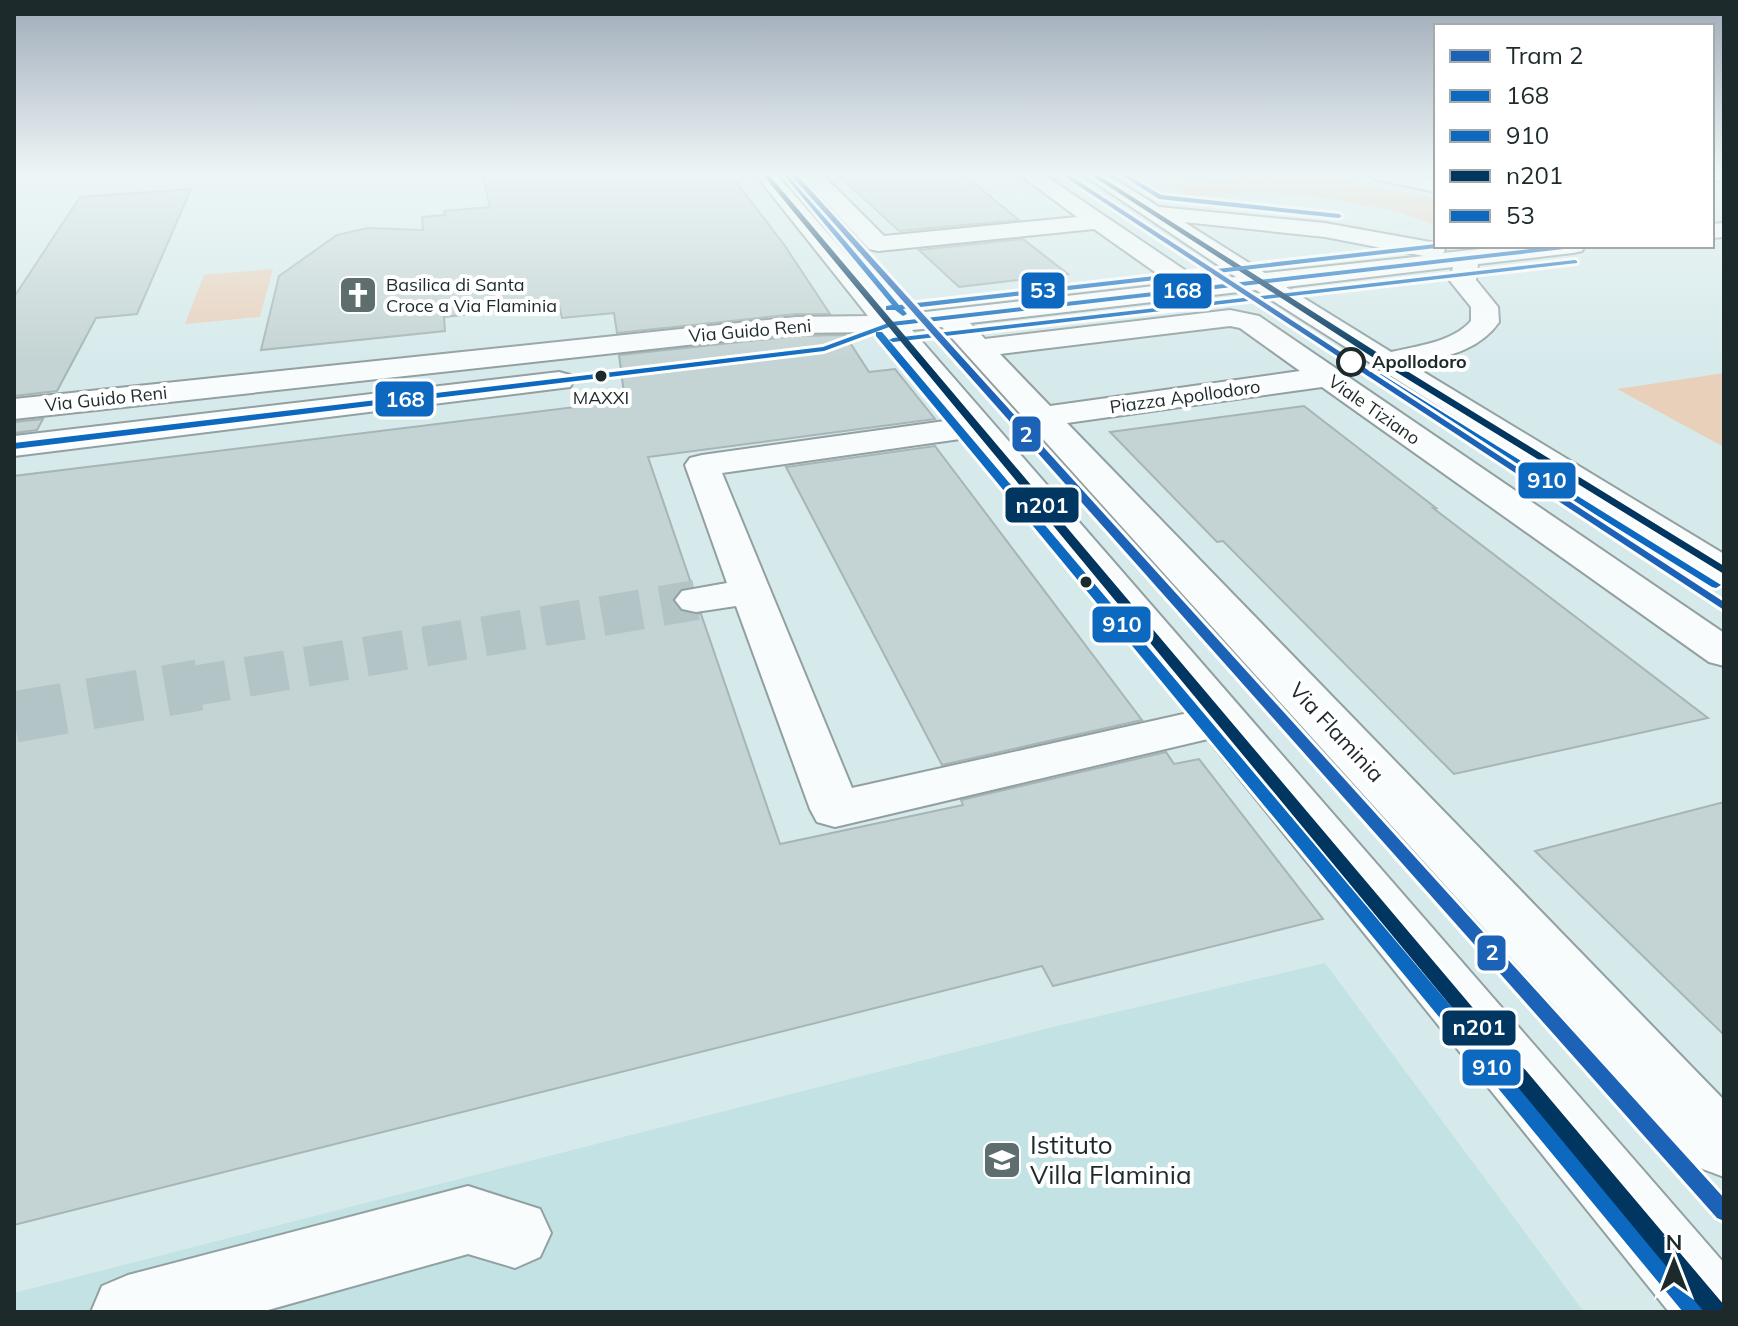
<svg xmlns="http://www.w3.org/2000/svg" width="1738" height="1326" viewBox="0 0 1738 1326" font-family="Mulish,sans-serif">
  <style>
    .built { fill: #c2e2e4 }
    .green { fill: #e9d0bb }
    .building { fill: #c4d3d3; stroke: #a7b5b6; stroke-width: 2 }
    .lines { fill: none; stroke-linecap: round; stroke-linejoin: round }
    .minor-tunnel-far1 { stroke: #b2c4c5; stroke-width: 40; stroke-dasharray: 40 20; stroke-linecap: butt }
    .minor-tunnel { stroke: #b2c4c5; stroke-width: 51; stroke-dasharray: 51 26; stroke-linecap: butt }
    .minor-casing { stroke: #92a0a1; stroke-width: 4 }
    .minor { fill: #f9fcfc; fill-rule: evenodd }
    .bus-1-casing { stroke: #fff; stroke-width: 6 }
    .bus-2-casing { stroke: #fff; stroke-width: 6 }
    .bus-3-casing { stroke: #fff; stroke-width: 6 }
    .bus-4-casing { stroke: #fff; stroke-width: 6 }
    .bus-1 { fill: #0c69bf; fill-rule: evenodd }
    .bus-2 { fill: #0c69bf; fill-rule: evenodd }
    .bus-3 { fill: #00365f; fill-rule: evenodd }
    .bus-4 { fill: #0c69bf; fill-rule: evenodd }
    .tram-1-casing { stroke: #fff; stroke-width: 6 }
    .tram-1 { fill: #1c63b7; fill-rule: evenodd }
    .stop-dot { fill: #fff; stroke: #1d2a2b; stroke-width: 4 }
    .bus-dot { fill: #1d2a2b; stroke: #fff; stroke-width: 3 }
    .labels { text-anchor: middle; stroke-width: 8; stroke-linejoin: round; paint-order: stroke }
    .far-poi-label { font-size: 18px; fill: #1d2a2b; stroke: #fff; text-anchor: start }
    .far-street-label { font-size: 18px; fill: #1d2a2b; stroke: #fff }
    .far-stop-label { font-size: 18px; font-weight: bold; fill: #1d2a2b; stroke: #fff; text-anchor: start }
    .far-bus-label { font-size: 18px; fill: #1d2a2b; stroke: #fff }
    .street-label { font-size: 22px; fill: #1d2a2b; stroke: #fff }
    .near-poi-label { font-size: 26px; fill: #1d2a2b; stroke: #fff; text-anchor: start }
    .line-badge { stroke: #fff; stroke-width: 3 }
    .badge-label { font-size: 22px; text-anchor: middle; font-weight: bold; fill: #fff }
  </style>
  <rect width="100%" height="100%" fill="#d7eaeb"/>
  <path class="built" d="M1325,963L1584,1312H14V1293L1053,1027Z"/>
  <path class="green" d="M1255,175H1331L1381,189L1436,198V225L1394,211L1314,196L1257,193L1190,196L1171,185Z
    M273,269L260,317L185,324L204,275Z
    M1724,373V447L1617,389L1711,375Z"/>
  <path class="building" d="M482,175H731L785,246L830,314H796L617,333L614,313L562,318L559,305L444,317L445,331L261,350L279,276L337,235L368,228L423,230L422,217L445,215L444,211L490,207Z
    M838,175H964L1019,220L899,231Z
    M191,189L137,314L96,318L57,391L14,396V297L80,197Z
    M1023,239L1068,274L959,287L919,250Z
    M845,335L869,372L895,369L935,419L648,457L692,586L680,589L672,600L681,612L701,614L780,844L963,805L961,800L1166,752L1174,764L1199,759L1323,919L1053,986L1042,966L14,1225V476L625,401L619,355L796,336Z
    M1304,406L1436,508H1433L1708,718L1454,774L1223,541L1217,542L1110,432Z
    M43,419L37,430L14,433V422Z
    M935,446L1142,720L942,765L786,467Z
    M1724,802V1035L1535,851Z"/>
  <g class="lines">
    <path class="minor-tunnel-far1" d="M188,687L696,600"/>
    <path class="minor-tunnel" d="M14,717L199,685"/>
    <defs>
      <path id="minor" d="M756,175H777L899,315L1172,284L1094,229L878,251L869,249L801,175H823L884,236L1077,217L1020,175H1044L1201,281L1236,277L1084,175H1108L1159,207L1325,223L1436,243L1445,250L1443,253L1509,246H1585L1582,251L1573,253L1478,264L1476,280L1498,307L1499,322C1479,351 1444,357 1412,365L1724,554V583L1710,579L1256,290L970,323L985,339L1230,310L1259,316L1724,633V666L1709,662L1322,387L1067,423L1724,1100V1177L1700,1168L942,327L912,330L1724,1263V1312H1669L1208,739L835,827L817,822L810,809L736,606L696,612L682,609L675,600L682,591L727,583L685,465L690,458L702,455L952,420L882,332L796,333L14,419V399L796,317L868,316ZM1184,222L1325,237L1424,256L1265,273ZM1453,267L1450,281L1471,307V321C1453,342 1417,346 1391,352L1286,287ZM1230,326L1240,328L1300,371L1050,406L1000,354ZM967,438L1188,713L852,788L722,473Z
        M1371,175H1413L1436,180V192L1374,179Z
        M1712,175H1723L1719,180L1712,182Z
        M1724,223V237L1712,238V224Z
        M559,372L570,375L574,381L570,387L14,456V436Z
        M468,1186L540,1209L551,1233L540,1257L515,1268L468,1254L261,1312H91L102,1286L128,1275Z"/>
    </defs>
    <use href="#minor" class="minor-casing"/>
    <use href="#minor" class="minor"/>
    <defs>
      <path id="bus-1" d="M1556,246H1576L1573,248L892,326L824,351L14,449V443L823,347L891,322Z"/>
      <path id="bus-2" d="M1575,260L1577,261V263L893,342L889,340L893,338Z
        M876,332H882L1703,1305L1706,1312H1683L876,336Z
        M1375,374H1381L1721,585L1716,588L1712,587L1375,378Z"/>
      <path id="bus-3" d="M763,175H769L1724,1305V1312H1704Z
        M1091,175H1098L1389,360L1724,566V574L1383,364Z"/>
      <path id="bus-4" d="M784,175H790L899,305L1436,244V246H1439L1436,248L903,309L907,314L903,316L895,310H886V306L892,305Z
        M1121,175H1128L1161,195L1339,214L1342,216L1339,218L1159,199Z"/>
    </defs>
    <use href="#bus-1" class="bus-1-casing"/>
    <use href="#bus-2" class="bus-2-casing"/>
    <use href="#bus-3" class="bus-3-casing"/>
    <use href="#bus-4" class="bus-4-casing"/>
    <use href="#bus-1" class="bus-1"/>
    <use href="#bus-2" class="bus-2"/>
    <use href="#bus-3" class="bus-3"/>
    <use href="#bus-4" class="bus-4"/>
    <defs>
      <path id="tram-1" d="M791,175H797L1724,1198V1221L1717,1218Z
        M1062,175H1069L1724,602V610Z"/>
    </defs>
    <use href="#tram-1" class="tram-1-casing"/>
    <use href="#tram-1" class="tram-1"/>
  </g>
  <linearGradient id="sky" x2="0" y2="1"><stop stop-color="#9fabb9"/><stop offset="0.48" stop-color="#edf6f6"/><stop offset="1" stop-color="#edf6f6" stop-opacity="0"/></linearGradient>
  <rect width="1738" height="361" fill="url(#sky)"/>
  <defs>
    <symbol id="church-square" viewBox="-11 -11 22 22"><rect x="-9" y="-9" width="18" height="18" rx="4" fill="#5e6d6e" stroke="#fff"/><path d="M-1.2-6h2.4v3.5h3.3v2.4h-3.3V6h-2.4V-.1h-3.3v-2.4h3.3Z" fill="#fff"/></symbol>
    <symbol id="school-square" viewBox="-11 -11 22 22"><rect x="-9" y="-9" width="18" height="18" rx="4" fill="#5e6d6e" stroke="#fff"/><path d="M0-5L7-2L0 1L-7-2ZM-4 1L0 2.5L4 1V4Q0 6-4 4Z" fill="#fff"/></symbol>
  </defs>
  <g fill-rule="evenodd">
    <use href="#church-square" x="336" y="273" width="44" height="44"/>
    <use href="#school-square" x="980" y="1138" width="44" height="44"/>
  </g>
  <circle class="stop-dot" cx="1351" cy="362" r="13"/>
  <g class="bus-dot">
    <circle cx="601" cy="376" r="7"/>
    <circle cx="1086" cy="582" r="7"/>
  </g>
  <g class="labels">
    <g class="far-poi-label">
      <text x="386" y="291">Basilica di Santa<tspan x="386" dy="21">Croce a Via Flaminia</tspan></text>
    </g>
    <g class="far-street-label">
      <text transform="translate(750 331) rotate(-5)" y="6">Via Guido Reni</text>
      <text transform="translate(1185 397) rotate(-8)" y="6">Piazza Apollodoro</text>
      <text transform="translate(106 399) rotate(-6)" y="6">Via Guido Reni</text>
      <text transform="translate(1374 410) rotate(35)" y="6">Viale Tiziano</text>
    </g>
    <g class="far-stop-label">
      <text x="1372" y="368">Apollodoro</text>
    </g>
    <g class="far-bus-label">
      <text x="601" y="404">MAXXI</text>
    </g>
    <g class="street-label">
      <text transform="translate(1337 732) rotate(47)" y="8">Via Flaminia</text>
    </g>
    <g class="near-poi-label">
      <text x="1030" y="1154">Istituto<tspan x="1030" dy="30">Villa Flaminia</tspan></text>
    </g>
  </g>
  <g class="line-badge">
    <rect x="1020" y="271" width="46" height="39" rx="8" fill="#0c69bf"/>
    <rect x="1152" y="272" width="61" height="38" rx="8" fill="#0c69bf"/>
    <rect x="374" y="380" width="61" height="38" rx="8" fill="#0c69bf"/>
    <rect x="1011" y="415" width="31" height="38" rx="8" fill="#1c63b7"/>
    <rect x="1517" y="461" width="60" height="39" rx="8" fill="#0c69bf"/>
    <rect x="1004" y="486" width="76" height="38" rx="8" fill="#00365f"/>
    <rect x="1091" y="605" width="61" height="39" rx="8" fill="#0c69bf"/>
    <rect x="1476" y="934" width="31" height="38" rx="8" fill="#1c63b7"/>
    <rect x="1441" y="1009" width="76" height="38" rx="8" fill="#00365f"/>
    <rect x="1461" y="1048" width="61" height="39" rx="8" fill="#0c69bf"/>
  </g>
  <g class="badge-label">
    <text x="1043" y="298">53</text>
    <text x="1182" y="298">168</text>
    <text x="405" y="407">168</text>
    <text x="1026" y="442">2</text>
    <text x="1547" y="488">910</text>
    <text x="1042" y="513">n201</text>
    <text x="1122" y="632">910</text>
    <text x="1492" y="960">2</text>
    <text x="1479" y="1035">n201</text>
    <text x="1492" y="1075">910</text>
  </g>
  <rect width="1738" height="1326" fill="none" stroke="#1d2a2b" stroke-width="32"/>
  <rect x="1434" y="24" width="280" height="224" fill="#ffffff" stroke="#a5aaaa" stroke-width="2"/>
  <rect x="1450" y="50" width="40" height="12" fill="#1c63b7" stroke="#a5aaaa" stroke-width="2"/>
  <text x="1506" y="64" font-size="24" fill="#1d2a2b">Tram 2</text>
  <rect x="1450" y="90" width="40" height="12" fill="#0c69bf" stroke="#a5aaaa" stroke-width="2"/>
  <text x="1506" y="104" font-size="24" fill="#1d2a2b">168</text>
  <rect x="1450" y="130" width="40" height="12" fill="#0c69bf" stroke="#a5aaaa" stroke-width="2"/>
  <text x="1506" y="144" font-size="24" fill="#1d2a2b">910</text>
  <rect x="1450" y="170" width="40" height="12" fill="#00365f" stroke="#a5aaaa" stroke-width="2"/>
  <text x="1506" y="184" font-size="24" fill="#1d2a2b">n201</text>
  <rect x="1450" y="210" width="40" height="12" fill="#0c69bf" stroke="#a5aaaa" stroke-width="2"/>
  <text x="1506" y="224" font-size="24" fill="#1d2a2b">53</text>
  <g transform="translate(1674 1262)" stroke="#ffffff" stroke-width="6" paint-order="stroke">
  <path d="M0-6L14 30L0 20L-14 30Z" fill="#1d2a2b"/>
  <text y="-12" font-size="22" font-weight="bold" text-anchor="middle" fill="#1d2a2b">N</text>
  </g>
</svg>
